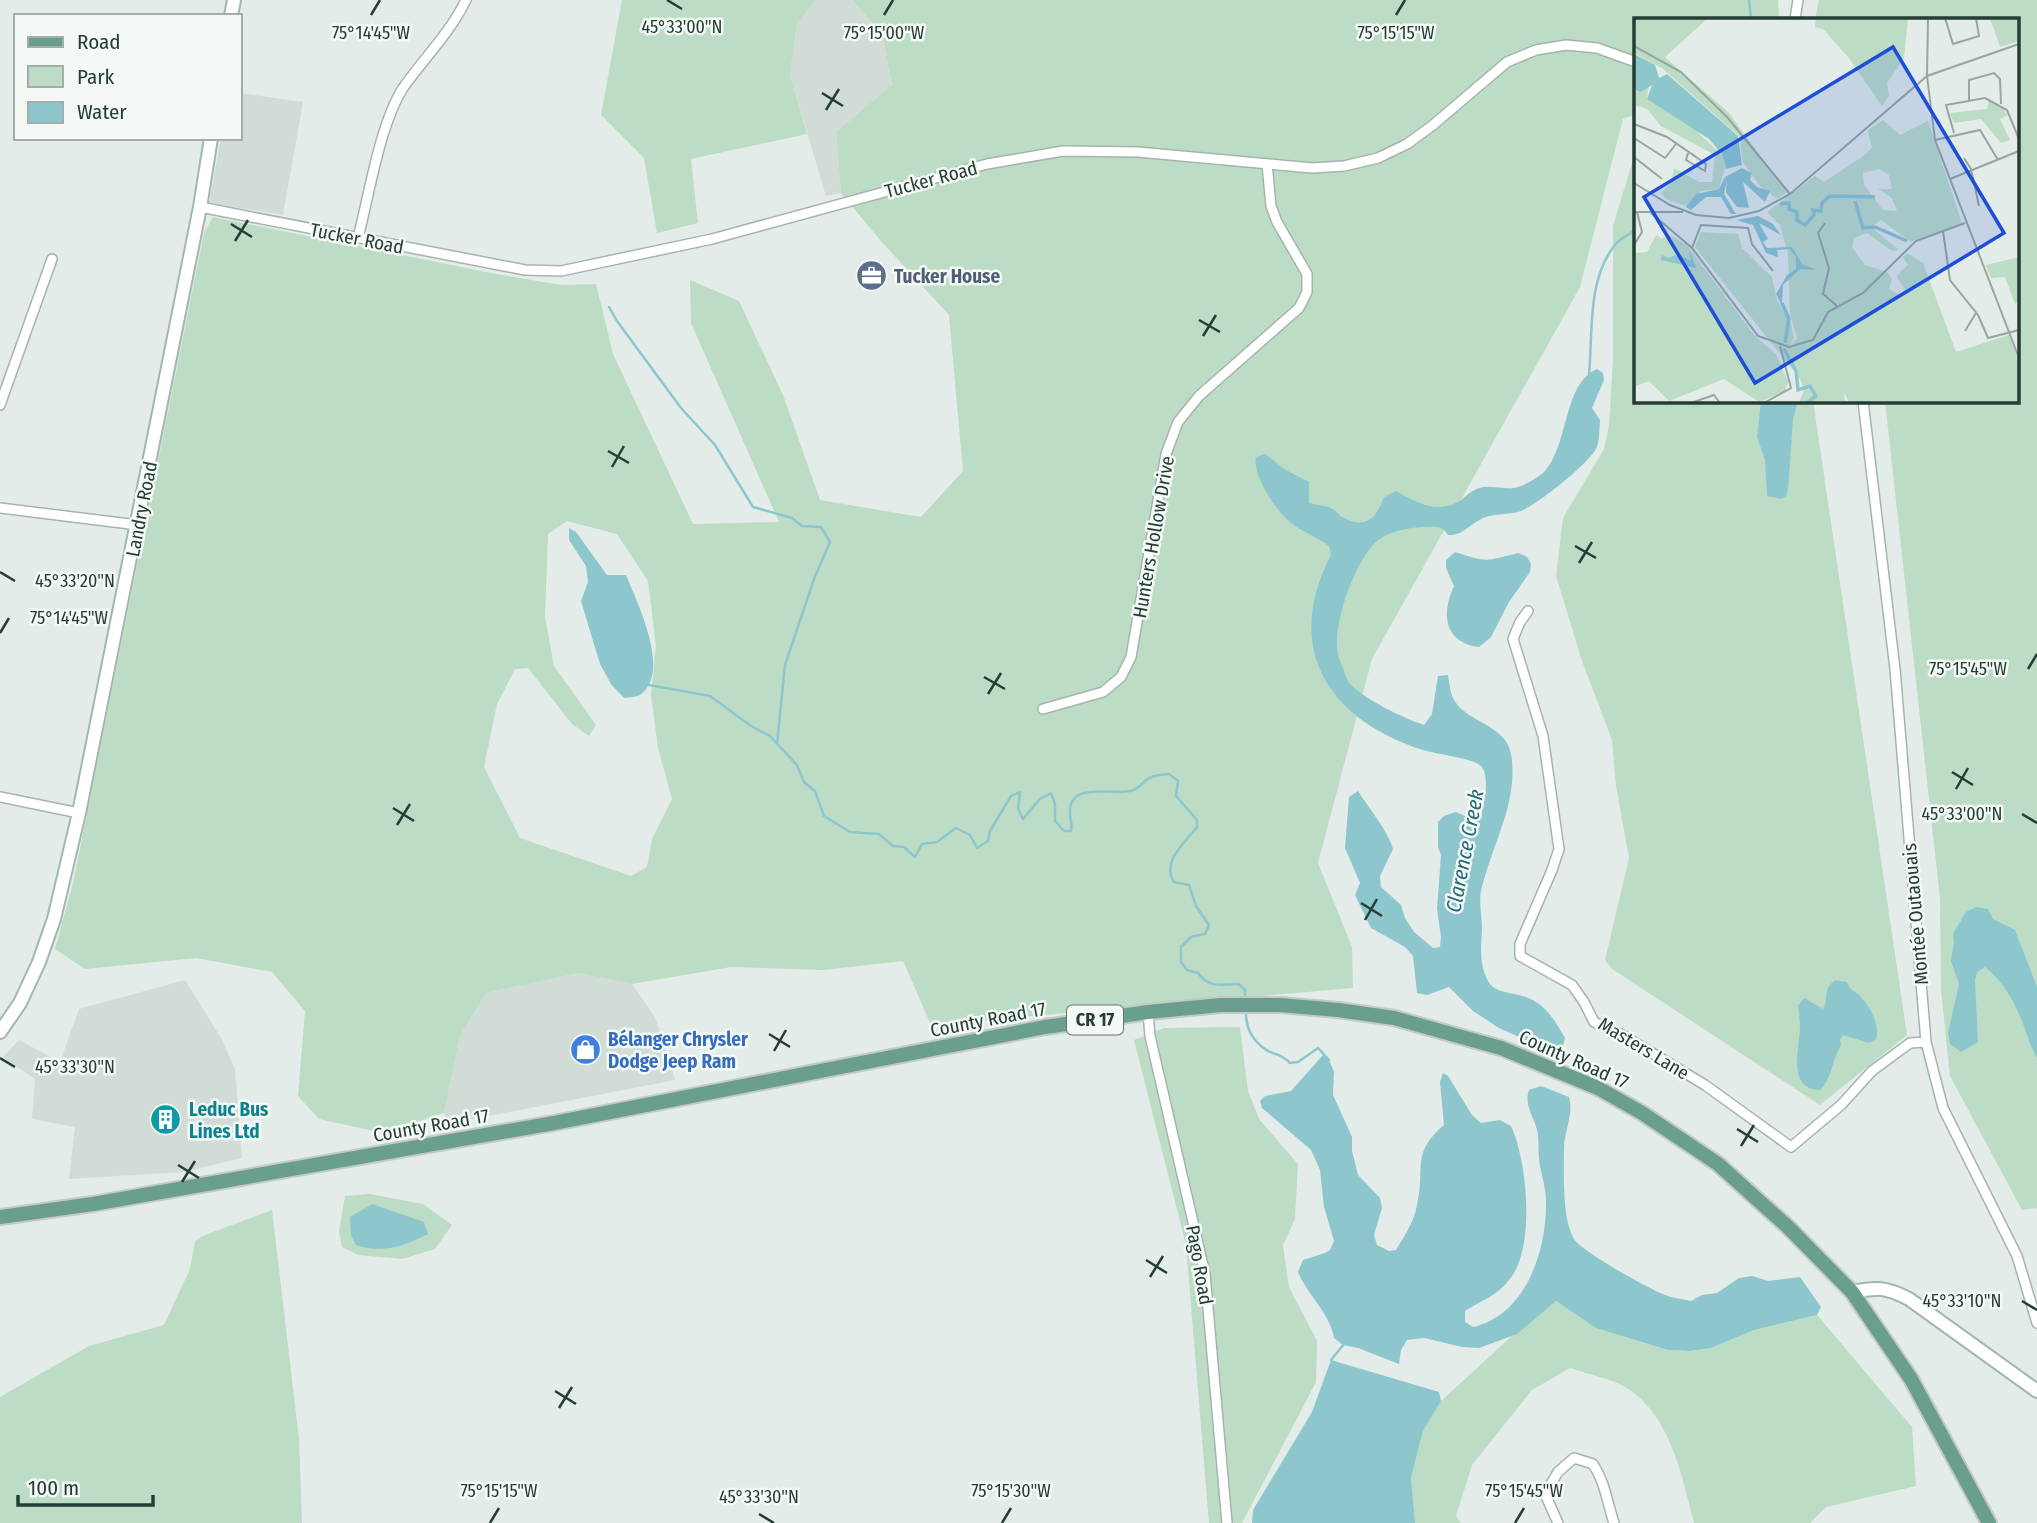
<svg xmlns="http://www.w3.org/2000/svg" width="2037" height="1523" viewBox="0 0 2037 1523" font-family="'Fira Sans Condensed',sans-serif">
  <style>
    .built { fill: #d1dcd7 }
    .green { fill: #bddcc5; fill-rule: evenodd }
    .water { fill: #8ec6ce }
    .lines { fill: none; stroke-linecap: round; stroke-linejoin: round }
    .stream { stroke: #8ec6ce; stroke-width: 2.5 }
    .minor-casing { stroke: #a6b4af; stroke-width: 12 }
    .secondary-casing { stroke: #a2b7af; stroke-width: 16 }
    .primary-casing { stroke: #c2c9c6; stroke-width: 18 }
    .minor { stroke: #fff; stroke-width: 9 }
    .secondary { stroke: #fff; stroke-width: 12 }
    .primary { stroke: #6a9f90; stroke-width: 14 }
    .ticks { fill: none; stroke: #243d35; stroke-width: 2.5 }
    .labels { text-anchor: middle; stroke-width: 5; stroke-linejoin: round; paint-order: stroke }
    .shield { fill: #f4f9f6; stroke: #62756f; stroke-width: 2 }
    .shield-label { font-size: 18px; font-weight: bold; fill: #243d35 }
    .street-label { font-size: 19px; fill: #243d35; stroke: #f4f9f6 }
    .service-label { font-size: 19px; font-weight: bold; fill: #4e5e75; stroke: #f4f9f6; text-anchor: start }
    .shop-label { font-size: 19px; font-weight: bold; fill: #366cbe; stroke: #f4f9f6; text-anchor: start }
    .culture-label { font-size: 19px; font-weight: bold; fill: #0d838f; stroke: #f4f9f6; text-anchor: start }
    .water-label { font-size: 21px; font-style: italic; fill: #216a76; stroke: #f4f9f6 }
    .inset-river { fill: none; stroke: #8ec6ce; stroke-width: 3.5 }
    .inset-road { fill: none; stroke: #97a6a0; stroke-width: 2 }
    .view { fill: #1d4ed8; fill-opacity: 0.15; stroke: #1d4ed8; stroke-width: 3.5 }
    .inset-edge { fill: none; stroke: #243d35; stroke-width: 3.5 }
    .ticks-label { font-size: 18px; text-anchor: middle; fill: #243d35; stroke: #f4f9f6; stroke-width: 5; stroke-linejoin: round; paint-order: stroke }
  </style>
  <rect width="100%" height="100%" fill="#e3ece8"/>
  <path class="built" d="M816,0H852L882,34L892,86L836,132L841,193L826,196L790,75L797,23Z
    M240,93L303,102L283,215L209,203L221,138H240Z
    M578,973L632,984L655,1017L675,1080L447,1124L444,1113L460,1036L486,993Z
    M185,980L221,1038L235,1069L242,1158L183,1172L69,1179L75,1127L32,1119L35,1079L3,1057L19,1040L60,1062L79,1009Z"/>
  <path class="green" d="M622,0H816L797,23L790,75L807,134L691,159L698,223L657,233L644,158L601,115Z
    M852,0H1778L1779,19H1636V114L1623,119L1580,287L1372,659L1318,863L1352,947L1353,988L931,1025L903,961L823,970L731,967L632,984L578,973L486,993L460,1036L444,1113L383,1133L319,1119L298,1096L305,1011L272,972L196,958L85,969L55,949L73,883L204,233L213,217L496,274L561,285L596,284L613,354L693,524L779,522L691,323L690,280L739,301L783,395L820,500L921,517L963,471L949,315L880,240L841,193L836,132L892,85L882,34ZM567,521L617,534L648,581L656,646L651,695L658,748L672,799L652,839L647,867L631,876L520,838L484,767L497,704L515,669L528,668L572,724L589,736L596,725L554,666L545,617L548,534Z
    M1819,0H2037V1208L2022,1210L1950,1076L1941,990L1940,898L1885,401H2018V19H1815Z
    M1636,150V401H1813L1907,1035L1820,1105L1612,969L1605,960L1629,858L1616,786L1612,740L1582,661L1556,576L1563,518L1604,449L1609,425L1613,360V226Z
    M1240,1027L1248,1091L1259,1119L1298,1164L1295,1219L1283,1245L1289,1287L1317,1341L1316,1382L1242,1523H1209L1186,1245L1134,1040L1164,1028Z
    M370,1194L423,1204L452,1225L435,1249L402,1259L358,1255L342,1247L339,1232L345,1196Z
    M272,1210L299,1439L302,1523H0V1397L89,1346L164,1325L190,1269L195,1241L205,1235Z
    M1556,1301L1596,1328L1668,1350L1690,1351L1711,1348L1754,1330L1817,1315L1912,1427L1916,1486L1826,1507L1810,1523H1694C1682,1477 1671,1416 1627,1388C1613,1379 1587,1374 1570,1368L1532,1390L1472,1465L1456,1516L1461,1523H1415L1411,1478L1423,1431L1441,1401L1514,1334H1517L1552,1302Z"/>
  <path class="water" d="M1597,369L1603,373L1604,380L1592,408L1600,420C1599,428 1600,439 1597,447C1590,463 1535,507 1518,512C1508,514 1496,514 1486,517C1471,522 1464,536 1448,535C1441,525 1438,527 1426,527C1411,527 1388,531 1376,542C1355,562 1336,616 1337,645C1337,654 1340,662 1344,670C1345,675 1347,681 1350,684C1366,700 1403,718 1424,725L1432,714L1438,676L1448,675C1449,682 1450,690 1452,696C1463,723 1506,723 1511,754C1519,800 1493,843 1482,887C1478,899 1482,916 1482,929C1481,948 1479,964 1488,981C1495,994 1513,992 1526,997C1545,1004 1555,1020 1565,1038L1563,1046L1548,1050L1499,1028L1473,1011L1449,987L1427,995L1417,993L1413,956L1405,947L1371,928L1355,895L1360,883L1345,848L1349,797L1358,791C1368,807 1389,832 1393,849L1380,876L1381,887L1401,905L1405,918L1414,932L1433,948L1440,947L1441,937L1437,909L1441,855L1438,847V822L1444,816L1456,812L1467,817L1473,823L1481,818C1483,803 1491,778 1481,766C1474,758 1433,754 1420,749C1327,718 1283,647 1331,555L1329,546C1317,537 1303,532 1291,523C1276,511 1252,475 1256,457L1265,454L1286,470L1309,482V503C1316,505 1324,505 1331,508C1336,510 1339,516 1344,518C1366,530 1377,517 1384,497L1396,491C1417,503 1438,515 1461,500C1467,495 1471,491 1479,488C1493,484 1507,492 1521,486C1528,483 1539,477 1544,472C1569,446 1563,383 1597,369Z
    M1761,401H1798L1793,419L1788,490L1786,496L1781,499L1767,496L1765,460L1757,437Z
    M569,528L576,532L607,575H626C637,602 672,673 640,695C636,697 629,697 624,698L611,684L600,664L581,601L588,582L586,566L569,540Z
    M1455,552C1489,563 1485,561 1518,553L1527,557L1531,564L1530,572L1509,602L1491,637L1479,647C1444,642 1441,614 1454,586L1446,568V560Z
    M1976,907L1988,909L1993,919L2015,930L2037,987V1058C2030,1046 2027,1034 2022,1021C2014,1000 2002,981 1985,967L1977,972L1975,980L1978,1042L1961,1052L1950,1044L1948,1033L1959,984L1951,961L1954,942L1953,934L1966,912Z
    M1835,980L1847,982C1850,990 1853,990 1859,995C1869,1005 1881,1025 1876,1039L1869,1043L1843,1035L1840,1039L1841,1045C1831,1061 1833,1077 1820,1090C1787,1089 1799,1050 1800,1029C1800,1022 1799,1014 1798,1006L1804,998L1823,1009C1830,997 1821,991 1835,980Z
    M1323,1055L1329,1060L1334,1072L1333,1095L1352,1137V1151L1358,1175L1380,1198L1382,1208L1374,1235L1377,1245L1389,1251L1396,1250C1405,1235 1414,1222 1417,1205C1426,1168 1410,1154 1444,1125L1440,1082L1443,1073L1448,1076L1472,1115L1481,1123L1500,1120L1511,1126C1527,1160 1535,1244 1512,1276C1497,1297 1485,1298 1465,1311V1322L1473,1327C1526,1315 1547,1250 1546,1201C1546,1186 1540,1172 1539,1158C1538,1151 1539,1144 1538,1136C1537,1119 1523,1108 1529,1090L1541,1086L1569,1097C1574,1115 1564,1131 1564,1149C1564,1172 1562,1219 1574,1239C1581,1251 1649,1289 1665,1295C1673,1298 1682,1299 1691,1301L1702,1295L1717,1293L1739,1278L1752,1276L1768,1281L1800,1277L1821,1307L1817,1315L1754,1330L1711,1348L1690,1351L1668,1350L1596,1328L1556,1301L1517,1334L1479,1348L1462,1347L1424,1338L1407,1340L1401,1350L1399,1364L1358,1348L1343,1345L1334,1338C1330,1313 1308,1296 1298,1272L1303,1260L1325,1253L1330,1250L1334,1241L1324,1207L1320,1170L1311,1150L1262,1108L1260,1101L1265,1096L1291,1091Z
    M372,1204L424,1222L428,1234C404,1246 383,1254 356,1245L351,1235L350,1217Z
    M1331,1360L1439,1392L1441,1401L1423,1431L1411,1478L1415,1523H1252L1253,1510L1312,1412Z"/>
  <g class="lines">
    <path class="stream" d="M1749,0L1751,19
      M609,307L617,321L681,408L715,445L753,507L792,518L802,526L821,527L830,542L814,579L785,665L777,744
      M1589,374C1593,333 1587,281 1614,246C1619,239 1629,234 1636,230
      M649,685L710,696L751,726L770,736L797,765L804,782L815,791L824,816L850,832L879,834L893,846L904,847L915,857L922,844L937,842L956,828L970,835L977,848L988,841L990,831L1011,796L1020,792L1018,808L1023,819L1040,799L1051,793L1055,804V821L1064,831H1071C1073,823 1069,818 1070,810C1071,782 1112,795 1130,791C1138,790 1141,783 1148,779C1153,775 1162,775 1169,774L1178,781L1176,796L1197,820V827C1185,843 1161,861 1174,882L1189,885L1196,906L1209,925L1205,934L1191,937L1181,947V962L1187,970L1198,973C1208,988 1223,985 1239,984L1245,990V997
      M1246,1013C1246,1027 1252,1040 1265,1049C1274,1056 1278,1051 1290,1063L1298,1062L1318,1048L1329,1060
      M1331,1360L1344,1344"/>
    <defs>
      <path id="minor" d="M1795,19L1798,0
        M200,207L525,270L561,271L712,239L987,164L1063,151L1138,152L1312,168L1344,166L1378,158L1407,144L1433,125L1507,62L1536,50L1566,45L1597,48L1636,62
        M358,238C369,195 380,124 403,88C424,58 450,33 466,0
        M1863,401L1895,669L1926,1042L1943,1108L2017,1256L2037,1323
        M0,405L52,259
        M0,508L138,525
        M1528,611L1520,622L1513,639L1543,736L1559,849L1552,870L1520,944V956L1572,985L1584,1002L1594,1022L1619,1033L1705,1085L1791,1147L1841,1105L1872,1071L1910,1043L1926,1042
        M1043,709L1103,692L1121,677L1131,657L1166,454L1178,422L1199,396L1299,308L1307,292V274L1277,222L1271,206L1267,164
        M0,797L79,813
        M1148,1012L1150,1036L1205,1274L1227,1523
        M1558,1523L1545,1494L1558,1472L1574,1458L1593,1464C1605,1482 1607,1502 1614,1523"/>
      <path id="secondary" d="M231,16L234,0
        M0,1032L20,1003L39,962L54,919L79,813L200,207L211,138
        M1852,1292C1877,1287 1886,1287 1909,1299L2037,1391"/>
      <path id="primary" d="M0,1217L93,1204L554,1123L1045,1027L1148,1012L1221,1005H1280L1338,1010L1394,1018L1501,1048L1598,1088L1642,1113L1718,1164L1788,1227L1852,1292L1911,1379L1989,1523"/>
    </defs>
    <use href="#minor" class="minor-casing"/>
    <use href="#secondary" class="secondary-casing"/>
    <use href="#primary" class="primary-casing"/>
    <use href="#minor" class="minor"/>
    <use href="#secondary" class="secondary"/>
    <use href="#primary" class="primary"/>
  </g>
  <path class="ticks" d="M667,0L682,9M371,15L380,0M884,15L893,0M1396,15L1405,0M822,93L843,106M826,110L839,89M231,224L252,237M235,241L248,220M1199,320L1220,332M1203,336L1216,315M608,451L629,463M612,467L624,446M1575,546L1596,558M1579,563L1592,542M0,572L15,581M0,633L9,618M2028,669L2037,654M984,677L1005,689M988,694L1001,673M1952,772L1973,785M1956,789L1968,768M393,808L414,821M2022,814L2037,823M397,825L410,804M1361,903L1382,916M1365,920L1377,899M769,1034L790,1047M774,1051L786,1030M0,1058L15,1067M1737,1129L1758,1142M1741,1146L1754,1125M178,1165L199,1178M182,1182L195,1161M1146,1260L1167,1273M1150,1277L1163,1256M2022,1301L2037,1310M555,1391L576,1404M559,1408L572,1387M759,1514L774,1523M490,1523L499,1508M1002,1523L1011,1508M1515,1523L1524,1508"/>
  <defs>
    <symbol id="office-disc" viewBox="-11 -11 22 22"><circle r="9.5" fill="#5c6f8a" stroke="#f4f9f6"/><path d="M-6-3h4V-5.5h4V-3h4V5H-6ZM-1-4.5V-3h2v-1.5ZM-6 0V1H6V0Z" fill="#fff"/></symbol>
    <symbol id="shop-disc" viewBox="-11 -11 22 22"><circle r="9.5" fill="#3f7fe0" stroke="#f4f9f6"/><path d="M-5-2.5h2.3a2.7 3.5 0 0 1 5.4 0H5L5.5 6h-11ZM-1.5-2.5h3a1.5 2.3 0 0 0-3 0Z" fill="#fff"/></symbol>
    <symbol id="building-disc" viewBox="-11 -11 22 22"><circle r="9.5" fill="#0f9aa8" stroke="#f4f9f6"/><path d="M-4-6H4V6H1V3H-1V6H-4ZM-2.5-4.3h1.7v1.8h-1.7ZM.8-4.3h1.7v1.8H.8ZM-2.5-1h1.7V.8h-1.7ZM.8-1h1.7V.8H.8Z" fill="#fff"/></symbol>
  </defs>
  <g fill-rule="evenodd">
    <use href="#office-disc" x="854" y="258" width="35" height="35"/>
    <use href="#shop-disc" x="568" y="1032" width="35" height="35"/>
    <use href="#building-disc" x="148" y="1102" width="35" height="35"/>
  </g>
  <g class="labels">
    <rect class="shield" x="1067" y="1005.5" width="56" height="29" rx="5"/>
    <g class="shield-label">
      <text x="1095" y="1026">CR 17</text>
    </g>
    <g class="street-label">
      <text transform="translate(931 179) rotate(-15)" y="7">Tucker Road</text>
      <text transform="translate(357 238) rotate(11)" y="7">Tucker Road</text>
      <text transform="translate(141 509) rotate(-79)" y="7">Landry Road</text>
      <text transform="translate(1153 537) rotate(-80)" y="7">Hunters Hollow Drive</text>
      <text transform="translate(1915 914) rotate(-95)" y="7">Montée Outaouais</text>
      <text transform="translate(988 1019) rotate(-11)" y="7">County Road 17</text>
      <text transform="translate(1644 1048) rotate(31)" y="7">Masters Lane</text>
      <text transform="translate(1574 1059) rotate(24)" y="7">County Road 17</text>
      <text transform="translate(431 1125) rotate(-10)" y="7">County Road 17</text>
      <text transform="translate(1200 1265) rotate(80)" y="7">Pago Road</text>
    </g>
    <g class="service-label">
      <text x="894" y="283">Tucker House</text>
    </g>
    <g class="shop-label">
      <text x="608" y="1046">Bélanger Chrysler<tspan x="608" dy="22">Dodge Jeep Ram</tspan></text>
    </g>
    <g class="culture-label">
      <text x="189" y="1116">Leduc Bus<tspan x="189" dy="22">Lines Ltd</tspan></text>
    </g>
    <g class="water-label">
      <text transform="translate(1465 851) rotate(-79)" y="7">Clarence Creek</text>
    </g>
  </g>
  <g transform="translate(1634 18)">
    <rect width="385" height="385" fill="#e3ece8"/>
    <path d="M0,0H74L31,39L95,95L153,174L143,181L126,168L108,143L106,119L29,51L0,35ZM182,0H274L270,40L253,65L255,78L248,88L214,39L189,11L181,9ZM356,0H385V23L366,29ZM15,66L13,81L52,103L89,138L91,150L85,171L67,173L52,188L32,181L27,175L37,165L40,150L65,164H78L81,137L27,108L13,91L0,87V71ZM355,83L366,87L374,97L366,101L376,122L367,125L347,101L320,105L316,95L353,91ZM249,102L266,117L294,103L328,205L277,224L247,202L237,209L265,232L258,233L233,215L220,220L218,229L231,247L253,254L258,261L255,271L267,278L271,271L262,258L274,247L269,239L273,235L289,245L322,334L375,317L385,344V385H215L210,374L211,385H165L170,372L166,361L61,229L67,214L104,216L108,230L138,259L143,282L157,306L160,320L156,328L163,320L156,296L154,236L146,207L133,194L181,158L190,164L228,139L238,130L234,112ZM245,151L255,157L258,171H244L258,180L263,193L249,192L230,167L229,155ZM34,216L53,227L121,318L142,336L154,364L151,373L125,384L90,361L35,383L15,363L0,369V235L13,234L22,217L28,221ZM385,239V283L381,286L371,259L357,260L352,247Z" fill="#bddcc5" fill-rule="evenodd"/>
    <path d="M0,36L21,47L25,60L33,56L104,118L108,147L92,151L89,138L75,121L13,81L18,67L7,74L0,71ZM108,150L118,155L116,162L123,169L136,173L131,184L109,164L115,190L103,189L92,174L93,161L90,176L102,196H97L87,179H72L57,192L52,189L62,176L85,171L91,159ZM124,198L139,206L147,217L125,205L134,221L129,224L133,230L158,229L168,246L183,252L166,251L149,267L148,288L142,276L153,257L162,251V239L155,231L143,232L144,239L132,235L119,207L102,202ZM55,231L62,250L27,242L28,237L35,240L44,236L57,243Z" fill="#8ec6ce"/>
    <path class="inset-river" d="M221,183L229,210L241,209L273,223M146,186L155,185V191L163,194V202L171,207L180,197L179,192L187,193L188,185L196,178L241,179M148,285L155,301L151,325M150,331L162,353L164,372L176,368L182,378L173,385"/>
    <path class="inset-road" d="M311,0L319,26L345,18L342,0M0,28L47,54L93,99L156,176M293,58L294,0M293,58L301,122L385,340M335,82V62L360,55L366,61L367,86M0,106L33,119L72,146L71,153L52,142L54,135M320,115L312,87L351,80L373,92L385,121M0,120L31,140L42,126M301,122L346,112L364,142M0,139L28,161M330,140L337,151L345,188M316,161L385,133M0,165L36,187L62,197L95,200L125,193L156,176L293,58L385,26M0,194H49M17,195L58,230L124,318L155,329L179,322L194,294L229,275L282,223L331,205M191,205L184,215L195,250L189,276L203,288M309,213L316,262L344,297L354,320L385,312M0,227L8,214L3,194M58,230L67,207L114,210L118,226L139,253M331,313L342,295M57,385L80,377L86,385M130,385L157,370L146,328"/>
    <path class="view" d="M259,29L370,215L121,365L10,179Z"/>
    <rect width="385" height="385" class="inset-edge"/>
  </g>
  <g class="ticks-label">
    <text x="682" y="33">45°33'00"N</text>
    <text x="371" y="39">75°14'45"W</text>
    <text x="884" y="39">75°15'00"W</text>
    <text x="1396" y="39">75°15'15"W</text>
    <text x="75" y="587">45°33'20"N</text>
    <text x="69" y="624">75°14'45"W</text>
    <text x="1968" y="675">75°15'45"W</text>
    <text x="1962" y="820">45°33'00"N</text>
    <text x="75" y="1073">45°33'30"N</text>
    <text x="1962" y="1307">45°33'10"N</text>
    <text x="499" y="1497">75°15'15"W</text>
    <text x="1011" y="1497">75°15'30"W</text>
    <text x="1524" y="1497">75°15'45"W</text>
    <text x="759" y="1503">45°33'30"N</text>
  </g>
  <rect x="14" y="14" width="228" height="126" fill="#f4f9f6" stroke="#a1aea9" stroke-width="2"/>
  <rect x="28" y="37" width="35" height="10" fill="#6a9f90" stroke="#a1aea9" stroke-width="2"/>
  <text x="77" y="49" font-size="21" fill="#243d35">Road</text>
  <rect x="28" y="66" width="35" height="21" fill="#bddcc5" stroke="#a1aea9" stroke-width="2"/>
  <text x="77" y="84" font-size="21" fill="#243d35">Park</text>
  <rect x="28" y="102" width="35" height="21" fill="#8ec6ce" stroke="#a1aea9" stroke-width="2"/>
  <text x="77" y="119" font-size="21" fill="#243d35">Water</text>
  <path d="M18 1495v10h135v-10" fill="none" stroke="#243d35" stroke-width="3.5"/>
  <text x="28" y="1495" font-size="21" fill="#243d35" stroke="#f4f9f6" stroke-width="5" paint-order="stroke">100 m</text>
</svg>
